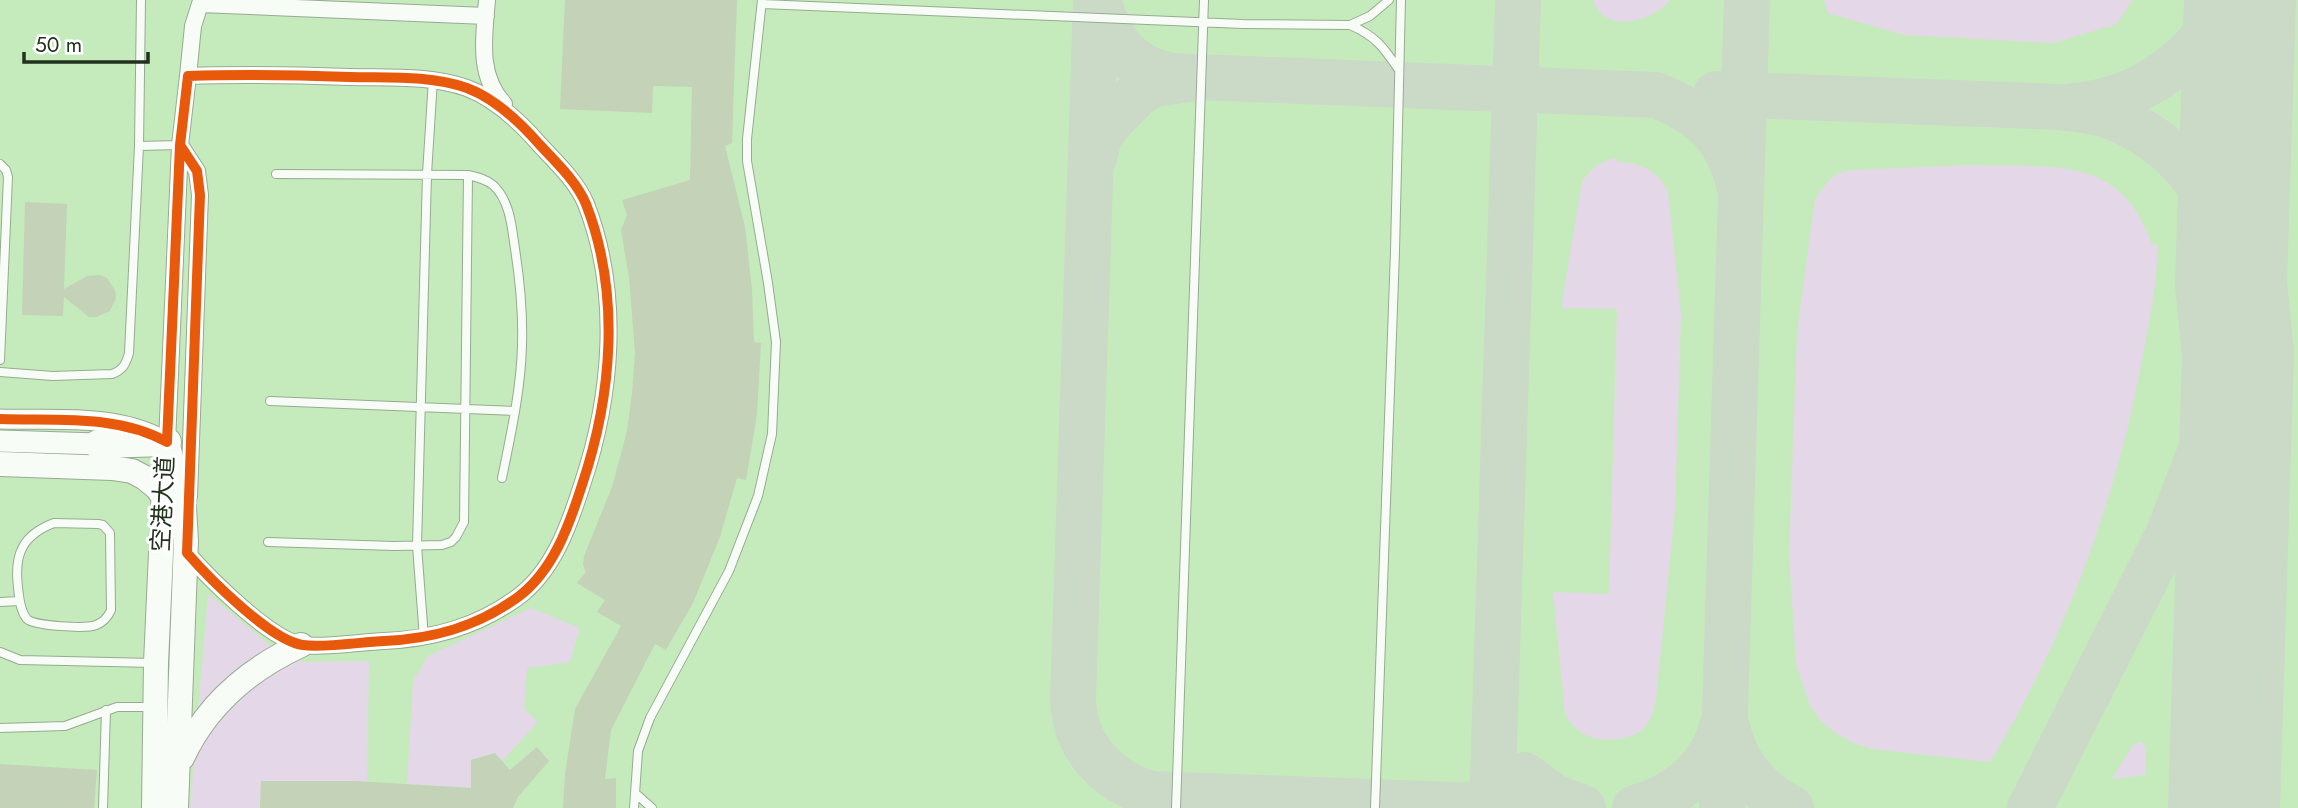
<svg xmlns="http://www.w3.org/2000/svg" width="2298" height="808" viewBox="0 0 2298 808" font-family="Jost,'Noto Sans SC',sans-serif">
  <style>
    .built { fill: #c5ebbc }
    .green { fill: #e4d7e7 }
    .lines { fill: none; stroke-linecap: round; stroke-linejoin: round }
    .taxiway { stroke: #cbdac7; stroke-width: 46 }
    .runway { stroke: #cbdac7; stroke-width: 112 }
    .building { fill: #c4d2b7 }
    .service-casing { stroke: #98aa93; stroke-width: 10 }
    .minor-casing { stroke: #98aa93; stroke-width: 18 }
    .tertiary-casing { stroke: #98aa93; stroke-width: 21 }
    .secondary-casing { stroke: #98aa93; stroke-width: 23 }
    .primary-casing { stroke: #98aa93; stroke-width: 26 }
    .motorway-casing { stroke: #98aa93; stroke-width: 30 }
    .service { stroke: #f8fcf7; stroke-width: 8 }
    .minor { stroke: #f8fcf7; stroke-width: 16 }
    .tertiary { stroke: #f8fcf7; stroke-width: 19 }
    .secondary { stroke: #f8fcf7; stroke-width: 21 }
    .primary { stroke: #f8fcf7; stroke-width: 24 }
    .motorway { stroke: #f8fcf7; stroke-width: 28 }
    .cycleway-casing { stroke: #fff; stroke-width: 15 }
    .cycleway { stroke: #e8590c; stroke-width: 10 }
    .labels { text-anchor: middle; stroke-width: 6; stroke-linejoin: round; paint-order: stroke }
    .street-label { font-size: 24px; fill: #21321d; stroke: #fff }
  </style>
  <rect width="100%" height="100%" fill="#d1e9cb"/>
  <path class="built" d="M0,0H2298V808H0Z"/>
  <path class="green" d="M1593,0H1670C1653,21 1605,36 1593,0Z
    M1824,0H2132L2117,24L2053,43L1904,35L1828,13Z
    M1617,158V162C1641,163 1658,170 1668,192L1681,313L1675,510L1656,699C1654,710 1651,721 1643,729C1629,741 1599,743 1584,734C1575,729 1570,722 1565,714L1553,592L1609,594L1617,309L1561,308L1582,182C1591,168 1601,161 1617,158Z
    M1973,165C2052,168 2122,154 2152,245L2158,244C2157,282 2150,318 2143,355C2117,498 2066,638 1990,762L1873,749L1853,743L1837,734L1822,722L1810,706L1796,665L1789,554L1797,333L1815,199L1830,179L1839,173L1851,170Z
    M208,594L268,644L304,662L369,661L367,782L261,781L260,808H190Z
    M531,608L580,628L570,662L527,668L524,709L538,722L502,761L495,753L471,760V788L407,784L413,681L428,656Z
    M2141,742L2146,747L2145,775L2112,779L2133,745Z"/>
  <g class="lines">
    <path class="taxiway" d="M1096,0L1073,699C1074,746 1107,782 1152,794L1543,808
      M1098,0C1110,41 1128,68 1172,76L1656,95C1701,113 1728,136 1739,185
      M1716,94L2058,107C2081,109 2105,112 2126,123C2176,147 2213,192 2227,245C2230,258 2230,271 2231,283
      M2073,106C2142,100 2196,60 2228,0
      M1094,158L1099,137L1109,123L1137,94L1154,84L1189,79
      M1727,727C1735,763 1758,792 1791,808
      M1524,775L1554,797L1583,808
      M1492,808L1518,0
      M1635,808C1677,796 1710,770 1722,727
      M1722,808L1747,0
      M2030,808L2168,535L2238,354"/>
    <path class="runway" d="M2224,808L2238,354L2231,283L2240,0"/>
  </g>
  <path class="building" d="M565,0H737L732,143L725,146L745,227L752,289L754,342L761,343L757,415L746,480L737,478L720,537L694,601L666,650L655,644L611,730L605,779L616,778V808H563L565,774L575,709L621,626L597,612L605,600L577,583L586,572L583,565L584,556L612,487L627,431L632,393L635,353L629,278L621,230L627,215L622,200L690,180L692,87L653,86L652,113L560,109Z
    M25,202L67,204L64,289L87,276L100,275L107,278L115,290L116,298L110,311L96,317H89L64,297L63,316L22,315Z
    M537,747L549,761L518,797L513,808H260L261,781H356L471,788V760L495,753L510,770Z
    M0,764L97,770L94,808H0Z"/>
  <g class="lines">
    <defs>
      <path id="service" d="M762,4L1243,24L1350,25L1370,16L1389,0
        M1350,25C1376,36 1384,48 1399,70
        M139,146L141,0
        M0,164L6,170L8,177L0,360
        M276,174L468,175C477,177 486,179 493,185C510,200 512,228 515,249C520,281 523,313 522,345C521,389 511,434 502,478
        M0,372L53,376L112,374C123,370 126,364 129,353L139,146L180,145
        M270,401L515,411
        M54,523L98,524L103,525L110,533L111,610C108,617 104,622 96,625C86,629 34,626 27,619C20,611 19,597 18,587C14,555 22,535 54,523Z
        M268,542L394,546L442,545L451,542L456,537L464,522L468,175
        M0,602L20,601
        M424,638L417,546L427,174L433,79
        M0,652L20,660L154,663
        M0,728L65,726L117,707H153
        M635,793L652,808
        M103,808L106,710
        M634,808L638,751L650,718L729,571L758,496L772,434L776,342L768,283L747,161V139L762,0
        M1176,808L1204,0
        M1375,808L1395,251L1401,0"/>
      <path id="minor" d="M487,0C484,37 477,75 504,104
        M188,76L193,26L200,4L486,16
        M180,145L197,171L200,195L189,497
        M167,442L180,145L188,76C242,74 296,75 350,77C389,78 429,75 467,88C496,99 520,122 540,145C556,162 577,182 586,204C621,294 612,396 582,485C569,526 553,571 518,597C477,627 433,639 384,641C361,642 323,648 303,645C271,641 208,577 187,553V548"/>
      <path id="tertiary" d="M0,419C53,421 115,413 163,440"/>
      <path id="secondary" d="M0,441L98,444"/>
      <path id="primary" d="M167,442L184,507L186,541L176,808
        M0,464L112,468L132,471L145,478L157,488L168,503
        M182,758C206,706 249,669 301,645
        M154,808L156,663L165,464"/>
      <path id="motorway" d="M98,444L167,442"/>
    </defs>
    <use href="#service" class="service-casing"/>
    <use href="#minor" class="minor-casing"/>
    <use href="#tertiary" class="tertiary-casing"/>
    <use href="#secondary" class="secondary-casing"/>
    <use href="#primary" class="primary-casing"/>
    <use href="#motorway" class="motorway-casing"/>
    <use href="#service" class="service"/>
    <use href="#minor" class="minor"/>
    <use href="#tertiary" class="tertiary"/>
    <use href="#secondary" class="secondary"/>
    <use href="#primary" class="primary"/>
    <use href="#motorway" class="motorway"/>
    <defs>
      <path id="cycleway" d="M0,419C56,421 117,414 167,442L180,145L188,76C242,74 296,75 350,77C389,78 429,75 467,88C496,99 520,122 540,145C556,162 577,182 586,204C621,294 612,396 582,485C569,526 553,571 518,597C477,627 433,639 384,641C361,642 323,648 303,645C271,641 208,577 187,553L200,195L197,171L180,145"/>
    </defs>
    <use href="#cycleway" class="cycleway-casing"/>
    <use href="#cycleway" class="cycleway"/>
  </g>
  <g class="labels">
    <g class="street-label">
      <text transform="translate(163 504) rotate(-87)" y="8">空港大道</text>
    </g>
  </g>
  <path d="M24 52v10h124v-10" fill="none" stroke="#21321d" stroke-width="3.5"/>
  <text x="35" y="52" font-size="21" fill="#21321d" stroke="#ffffff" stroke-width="5" paint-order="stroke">50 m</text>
</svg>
